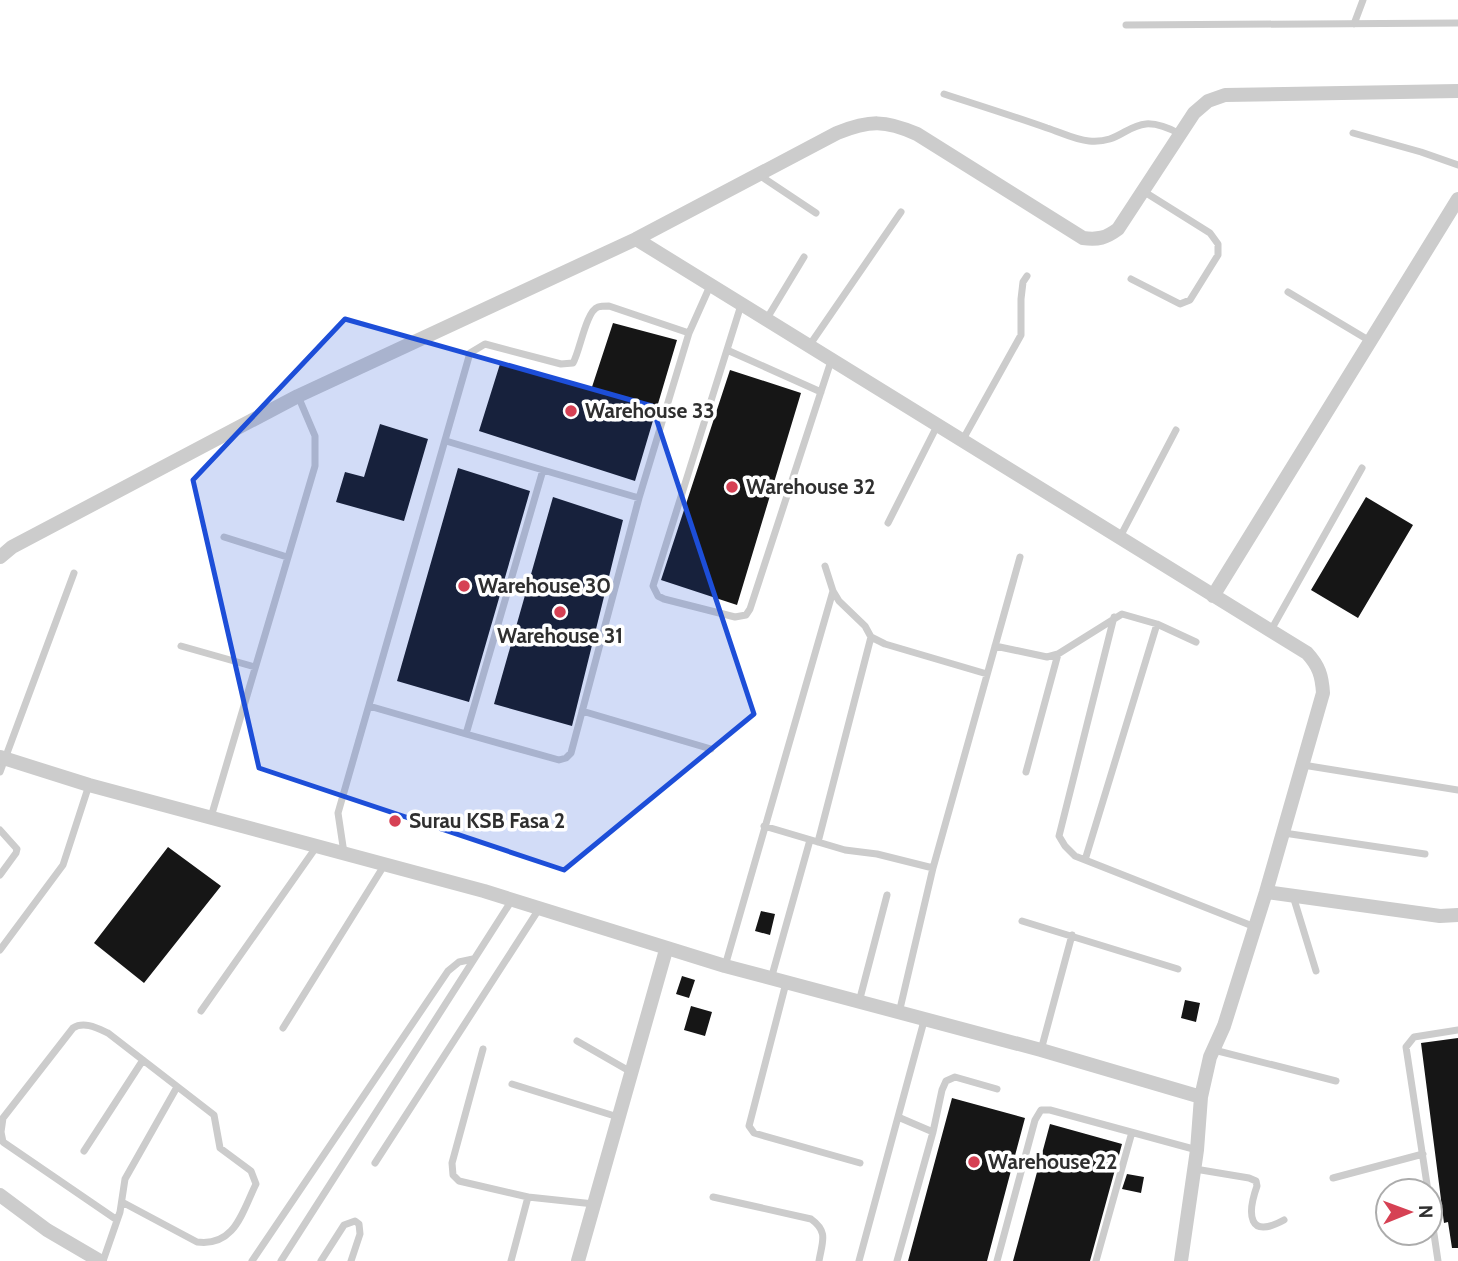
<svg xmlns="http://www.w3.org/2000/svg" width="1458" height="1261" viewBox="0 0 1458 1261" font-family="Cabin,sans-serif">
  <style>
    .building { fill: #161616 }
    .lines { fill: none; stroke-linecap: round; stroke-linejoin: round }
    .service { stroke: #ccc; stroke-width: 7 }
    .minor { stroke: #ccc; stroke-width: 14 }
    .marked { fill: #1d4ed8; fill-opacity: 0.2; stroke: #1d4ed8; stroke-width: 5; stroke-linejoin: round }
    .poi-dot { fill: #d64154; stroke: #fff; stroke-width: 2.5 }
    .labels { text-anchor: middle; stroke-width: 7; stroke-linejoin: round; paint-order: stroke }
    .poi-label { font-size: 21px; font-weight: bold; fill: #2f2f2f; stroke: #fff; text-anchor: start }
  </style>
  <rect width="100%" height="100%" fill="#fff"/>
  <path class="building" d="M613,323L677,340L635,481L479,431L500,364L591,390Z
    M730,370L801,393L737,605L661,580Z
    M380,424L428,439L404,521L336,502L345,472L364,477Z
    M458,468L530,491L469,702L397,681Z
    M553,497L623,520L572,726L494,704Z
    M1366,497L1413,525L1358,618L1311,590Z
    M168,847L221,886L144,983L94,943Z
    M761,911L775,914L770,935L755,931Z
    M682,976L695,980L689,998L676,994Z
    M1185,1000L1200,1003L1196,1022L1181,1018Z
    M691,1006L712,1012L705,1036L684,1030Z
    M1458,1038V1248H1452L1448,1222L1444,1223L1421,1043Z
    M952,1098L1025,1118L987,1261H908Z
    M1050,1124L1122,1144L1090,1261H1013Z
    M1127,1174L1144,1177L1141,1193L1122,1189Z"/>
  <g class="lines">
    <path class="service" d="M1354,24L1363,0
      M1126,25L1458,23
      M944,94C978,105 1013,116 1047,128C1060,132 1075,140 1089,141C1130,145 1129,106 1180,134
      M1353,133L1421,152L1458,165
      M759,175L816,213
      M1131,279L1180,304L1190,300L1218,255V244L1210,233L1143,191
      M1288,292L1370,341
      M741,305L653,586L658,596L664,599L735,617L746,615L750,609L831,361
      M766,320L804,257
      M809,346L901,212
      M727,350L821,392
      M446,441L543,470
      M962,441L1021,335V299L1023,282L1027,276
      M888,523L937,426
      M224,537L287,557
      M1120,537L1176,430
      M825,566L833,591L839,601L865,626L871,637L885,644L987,674
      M1114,617L1059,836L1065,846L1075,856L1255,927
      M1271,630L1362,468
      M181,646L255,667
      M995,646L1047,657L1058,654L1122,614L1157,624L1196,642
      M369,706L466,734L543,470L639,498L689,333L710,286
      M582,711L711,749
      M466,734L559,760L566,758L571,753L639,498
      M1303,765L1458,790
      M0,772L74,573
      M1026,772L1058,654
      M211,817L315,466V436L298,396
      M764,826L845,850L877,854L933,868
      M0,830L17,849L16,853L0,875
      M1284,833L1425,854
      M818,842L871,637
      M344,853L338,813L470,353L485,344L561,364L573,363C580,351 586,311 598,307C601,306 605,306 609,306L689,333
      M1085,860L1157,624
      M1293,896L1316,971
      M1022,921L1178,969
      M0,950L63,865L89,785
      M725,966L833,591
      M771,979L810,840
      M786,983L749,1126L754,1133L860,1163
      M859,1002L887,895
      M201,1011L317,846
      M899,1013L933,868L1020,557
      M283,1028L385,864
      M577,1041L631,1072
      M483,1049L452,1163L453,1175L459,1181L528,1197L594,1204
      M1041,1050L1072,935
      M1214,1050L1336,1081
      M512,1084L618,1117
      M933,1132L942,1090L946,1081L955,1077L997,1089
      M84,1151L143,1060
      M375,1163L539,909
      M1195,1169L1249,1178L1256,1181L1257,1186C1247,1214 1248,1240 1284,1220
      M1333,1178L1423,1154
      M1428,1191L1406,1047L1414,1037L1458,1030
      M713,1197L811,1219C829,1232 822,1242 819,1261
      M1430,1207L1438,1261
      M117,1220L3,1142L1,1132L3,1118L73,1028C84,1021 97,1028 108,1033L214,1115L220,1148L251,1171L256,1184C242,1212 235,1247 197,1242L122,1202
      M103,1261L120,1212L125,1179L177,1087
      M252,1261L448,971L459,962L473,959
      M281,1261L512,900
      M321,1261L344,1225L355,1221L359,1224L360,1234L351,1261
      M511,1261L528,1197
      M859,1261L924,1021
      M897,1261L933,1132L898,1117
      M997,1261L1035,1120L1041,1110H1050L1197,1150
      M1096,1261L1132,1132"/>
    <path class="minor" d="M636,239L1307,653C1319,666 1322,676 1323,693L1266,892L1224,1026L1210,1057L1201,1097L1197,1150L1181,1261
      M0,557L12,547L298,396L636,239L837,133C870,120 885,120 917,134L1083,238C1098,240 1106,238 1118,229L1194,113L1208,101L1225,95L1458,91
      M1213,596L1458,199
      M0,757L89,785L484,891L725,966L1041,1050L1201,1097
      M1266,892L1440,916L1458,915
      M0,1195L47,1230L100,1261
      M578,1261L666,950"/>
  </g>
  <path class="marked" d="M345,319L652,406L754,714L564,870L259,768L193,480Z"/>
  <g class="poi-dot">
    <circle cx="571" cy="411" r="7"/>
    <circle cx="732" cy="487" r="7"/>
    <circle cx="464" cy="586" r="7"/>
    <circle cx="560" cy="612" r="7"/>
    <circle cx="395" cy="821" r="7"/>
    <circle cx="974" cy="1162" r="7"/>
  </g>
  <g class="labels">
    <g class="poi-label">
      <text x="585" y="418">Warehouse 33</text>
      <text x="746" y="494">Warehouse 32</text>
      <text x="478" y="593">Warehouse 30</text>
      <text x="560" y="643" text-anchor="middle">Warehouse 31</text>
      <text x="409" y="828">Surau KSB Fasa 2</text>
      <text x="988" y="1169">Warehouse 22</text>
    </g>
  </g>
  <g transform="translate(1409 1212) rotate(89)"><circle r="33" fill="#ffffff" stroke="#acacac" stroke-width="2"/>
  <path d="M0-5L12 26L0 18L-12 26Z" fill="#d64154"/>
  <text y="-10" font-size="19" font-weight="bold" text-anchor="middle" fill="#2f2f2f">N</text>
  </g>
</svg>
